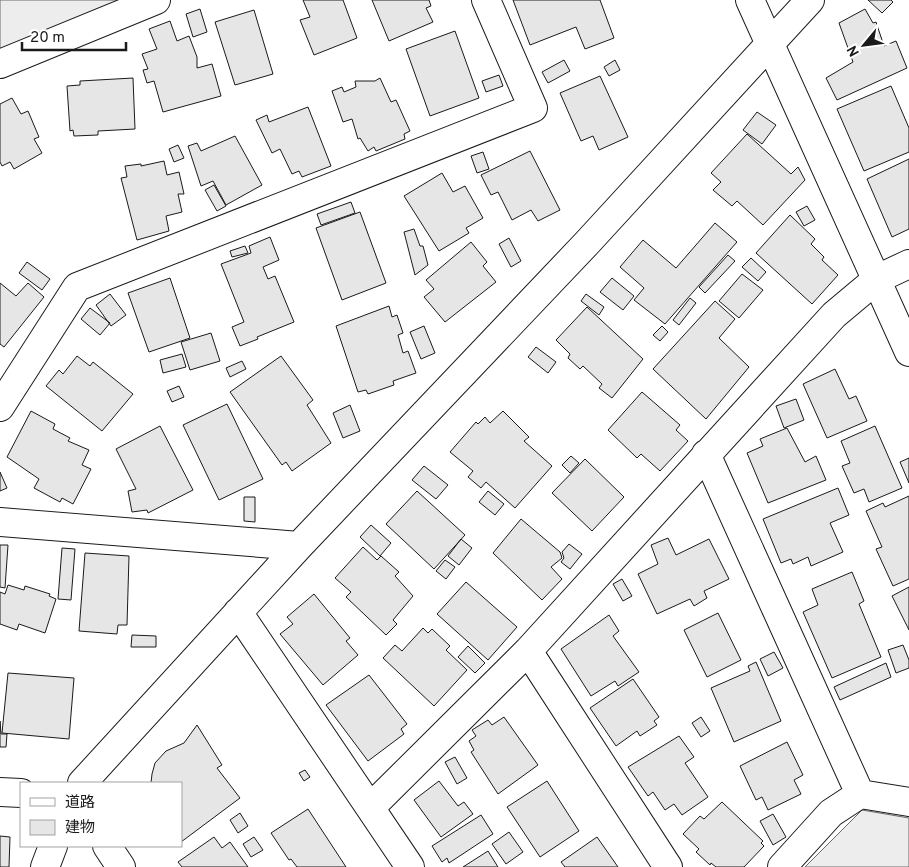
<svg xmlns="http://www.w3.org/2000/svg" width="909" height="867" viewBox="0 0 909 867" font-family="Overpass,'Noto Sans JP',sans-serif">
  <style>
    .built { fill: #ededed; stroke: #6a6a6a }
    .building { fill: #e6e6e6; stroke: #1a1a1a }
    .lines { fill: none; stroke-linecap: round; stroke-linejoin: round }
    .minor-casing { stroke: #1a1a1a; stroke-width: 30 }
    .minor { stroke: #fff; stroke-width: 28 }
  </style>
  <rect width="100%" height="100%" fill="#fff"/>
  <path class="built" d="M0,0H129L0,54Z
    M862,810L909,818V867H805Z"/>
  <path class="building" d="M303,0H343L357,38L314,55L300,20L310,17Z
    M372,0H429L431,6L426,8L433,22L389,41Z
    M513,0H600L614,38L585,49L576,27L530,45Z
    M868,0H891L893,2L882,13Z
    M200,9L207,32L193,37L186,14Z
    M865,9L873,23L876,22L884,46L896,41L907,68L837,100L826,78L853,62L839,23Z
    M254,10L273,74L235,85L215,22Z
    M170,21L177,41L189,36L197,57V68L212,64L221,96L163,112L154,81L147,83L143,70L148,69L142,54L157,49L149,29Z
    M455,31L479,98L430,116L406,49Z
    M564,60L570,71L548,83L542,72Z
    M615,60L620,70L609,76L604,67Z
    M499,75L503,86L486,92L482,81Z
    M600,76L628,137L599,150L593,136L581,141L560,93Z
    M133,78L135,129L98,131V135L74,136L73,130L70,131L67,86L80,85V81Z
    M380,78L391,102L396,100L410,131L404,134L405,139L376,151L374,147L368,151L360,138L358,139L352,119L343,122L332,91L342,87L344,92L356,87L355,81H375Z
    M891,86L909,128V152L864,171L837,109Z
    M12,98L21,114L28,111L39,137L34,139L42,153L14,169L10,162L2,166L0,162V104Z
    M308,107L331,166L302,177L299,171L292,174L280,149L272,153L256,120L267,115L269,122Z
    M757,112L776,125L762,144L743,130Z
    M747,134L791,174L798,167L805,180L763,225L737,201L732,206L713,190L721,182L711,173Z
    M235,136L262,185L226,205L213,181L201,186L188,146L197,143L201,151Z
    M178,145L184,158L174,162L169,149Z
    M530,151L560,210L538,221L531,210L512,220L498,192L491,195L481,175Z
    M483,152L489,169L477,173L471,156Z
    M909,159V229L892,237L867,179Z
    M164,161L167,175L179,172L184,194H178L182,212L166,216L169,231L137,240L121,178L127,177L125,166L141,164V166Z
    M442,173L453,192L465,186L483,218L466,228L469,233L439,251L404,196Z
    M214,185L226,206L217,211L205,190Z
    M351,202L355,213L321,225L317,214Z
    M807,206L815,220L804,226L796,212Z
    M360,212L386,283L342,300L316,228Z
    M790,215L815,239L811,244L824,257L822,260L838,275L812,304L756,253Z
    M715,223L737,242L665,324L634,300L644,288L620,267L643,240L676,268Z
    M414,229L420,246H423L428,265L415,275L404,232Z
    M270,237L279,260L263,267L268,279L275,276L294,322L257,337L258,339L240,346L232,327L244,322L221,264L251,253L249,246Z
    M509,238L521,261L511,267L499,244Z
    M471,242L487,262L483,266L496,282L445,322L424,297L434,289L426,280Z
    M245,246L248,253L232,257L230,251Z
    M728,255L735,261L705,293L699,287Z
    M751,258L766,272L758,281L742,267Z
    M27,262L50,279L42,290L19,273Z
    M742,274L763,290L739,318L719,301Z
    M170,278L190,338L149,352L128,293Z
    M612,278L634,296L623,310L600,292Z
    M0,283L16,296L28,283L44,297L4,347L0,344Z
    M110,294L126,315L111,326L96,305Z
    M586,294L604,307L599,315L581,301Z
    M690,298L696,303L679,325L673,320Z
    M715,301L735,319L719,338L749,367L706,419L653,369Z
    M389,306L392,317L397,315L403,333L398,335L403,353L408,351L416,373L393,381L394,385L368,394L366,390L358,392L336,326Z
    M587,307L643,359L612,398L599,388L602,384L583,366L580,369L568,358L570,354L556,340Z
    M90,308L110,323L100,335L81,319Z
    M424,326L435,353L421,359L410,332Z
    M662,326L668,332L660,341L653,335Z
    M211,333L220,361L190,370L181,342Z
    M536,347L556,362L548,373L528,357Z
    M182,354L186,367L163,373L160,360Z
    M77,356L90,366L93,362L133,394L102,431L46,386L59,370L63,374Z
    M281,356L313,400L307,405L331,443L292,471L286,462L282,465L230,392Z
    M242,361L246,369L230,377L226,368Z
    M835,369L849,399L856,396L867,421L827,438L803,384Z
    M179,386L184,397L172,402L167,391Z
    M642,392L680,425L676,430L688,441L660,471L641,454L637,458L608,430Z
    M796,399L804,420L784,428L776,406Z
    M227,404L263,479L219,500L183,425Z
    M350,405L360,431L343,438L333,413Z
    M31,411L55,424L53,429L70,438L68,441L89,450L82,465L91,469L73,504L62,498L60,502L34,488L39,479L7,457Z
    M503,411L529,437L524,441L552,466L515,508L486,482L481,488L468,477L473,471L450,452L476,422L478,424L485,417L490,423Z
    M160,426L193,490L148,513L147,510L132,512L128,491L136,489L116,449Z
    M875,426L902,488L869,502L864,489L854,493L842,466L850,463L841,441Z
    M787,428L805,462L816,456L826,480L768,503L747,453L763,446L760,439Z
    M571,456L579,463L570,473L562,465Z
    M909,458V483L900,462Z
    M585,459L624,497L592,531L552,493Z
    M424,466L448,485L436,499L412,480Z
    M0,472L7,488L0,491Z
    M838,488L849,515L830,523L843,552L811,566L808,557L793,564L791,559L781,563L763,519Z
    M417,491L465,535L434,569L386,524Z
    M488,491L504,504L495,515L479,502Z
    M909,496V579L893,586L876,549L882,547L866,511L883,503L885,507Z
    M244,497H255V522L244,521Z
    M521,519L560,552L562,558L551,567L562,579L542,600L493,553Z
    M371,525L391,543L380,556L360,537Z
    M668,538L676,555L709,539L729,579L704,591L707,598L694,606L690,599L657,614L638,574L658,564L651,545Z
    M461,539L472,548L459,565L448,556Z
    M569,544L582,554L570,569L561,562L564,558L562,552Z
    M0,545H8L5,588L0,587Z
    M363,547L377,560L381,556L399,572L395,576L413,596L393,620L397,624L386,635L346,597L351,592L335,578Z
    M62,548L75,549L71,600L58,599Z
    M85,553L129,556L127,625H118L117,634L79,631Z
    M445,560L455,567L446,579L436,571Z
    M852,572L864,601L859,604L881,657L832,678L803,612L818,605L812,589Z
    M622,579L632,596L623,601L613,584Z
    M466,582L517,627L488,660L437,614Z
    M8,585L24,590L25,586L50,594L49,596L56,599L45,633L19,624L17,630L0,624V592L5,594Z
    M909,587V630L892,596Z
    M314,594L350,638L346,641L358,655L323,685L280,634L293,624L287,617Z
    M718,613L741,660L707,677L684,630Z
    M609,615L619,631L613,636L639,672L618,686L615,681L591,696L561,649Z
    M423,628L428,633L432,629L450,646L446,650L467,670L434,706L383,658L395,645L402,651Z
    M132,635L156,636V647H131Z
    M903,645L909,660V668L896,673L888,650Z
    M468,646L485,663L475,673L458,657Z
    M774,652L783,668L768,676L760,659Z
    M756,662L781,721L734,742L711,688L750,671L748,666Z
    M886,663L891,677L840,700L834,687Z
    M8,673L74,678L69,739L2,733Z
    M369,675L407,724L401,729L404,734L368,761L326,705Z
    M633,679L659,717L654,721L657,725L640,736L637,731L616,746L590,708Z
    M504,717L538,765L498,794L471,752L474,750L469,741L476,736L472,730L488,720L492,725Z
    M701,717L710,731L701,737L692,723Z
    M0,721L1,734H7L6,747H0Z
    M197,725L222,765L217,768L240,798L181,842V783H151L152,774L155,763L166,751L184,743Z
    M679,736L694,757L685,763L708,797L682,815L674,804L665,810L653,792L648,796L628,767Z
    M787,742L803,775L794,780L801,794L768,810L762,797L756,800L740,766Z
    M455,757L467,778L457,784L445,762Z
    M305,770L310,777L304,781L299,773Z
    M439,781L458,806L464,802L473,814L441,837L414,800Z
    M547,781L579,831L540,857L507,807Z
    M722,802L763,841L761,843L764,846L744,867H716L711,863L710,865L696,852L699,849L683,834L700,816L704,819Z
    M308,809L346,867H297L291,859L289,860L271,833Z
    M240,813L248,826L238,833L230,820Z
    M773,814L786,837L773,845L760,821Z
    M481,815L493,834L449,863L447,858L442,862L432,846Z
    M509,832L523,852L506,864L492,844Z
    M0,836L10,837L9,867H0Z
    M214,837L222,848L230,842L248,867H182L178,862Z
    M254,837L263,850L251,857L243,844Z
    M597,837L618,867H565L561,862Z
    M488,851L498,867H463Z"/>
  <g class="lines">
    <defs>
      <path id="minor" d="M750,0L909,352
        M0,64L156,0
        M0,407L77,287L533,108L486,0
        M706,454L860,794
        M0,522L299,546
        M238,612L410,867
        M528,651L668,867
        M82,783L299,546L586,244L810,0
        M0,792L21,793
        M371,807L528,651L834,315L877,279L909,264
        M107,846L121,867
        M45,867L53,846
        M782,867L831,813L860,794L909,802"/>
    </defs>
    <use href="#minor" class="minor-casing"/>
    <use href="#minor" class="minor"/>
  </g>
  <rect x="20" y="782" width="162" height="65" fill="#ffffff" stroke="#a3a3a3"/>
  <rect x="30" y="798" width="25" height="8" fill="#ffffff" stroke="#a3a3a3"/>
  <text x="65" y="807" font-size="15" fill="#1a1a1a">道路</text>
  <rect x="30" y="820" width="25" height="15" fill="#e6e6e6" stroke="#a3a3a3"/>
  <text x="65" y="832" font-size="15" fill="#1a1a1a">建物</text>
  <g transform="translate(864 45) rotate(241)" stroke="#ffffff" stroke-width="4" paint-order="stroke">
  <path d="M0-4L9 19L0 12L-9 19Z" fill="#1a1a1a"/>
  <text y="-8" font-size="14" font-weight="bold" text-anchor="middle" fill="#1a1a1a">N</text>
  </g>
  <path d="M22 42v8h104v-8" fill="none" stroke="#1a1a1a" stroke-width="2.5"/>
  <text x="30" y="42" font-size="15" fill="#1a1a1a" stroke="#ffffff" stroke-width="4" paint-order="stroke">20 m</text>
</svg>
